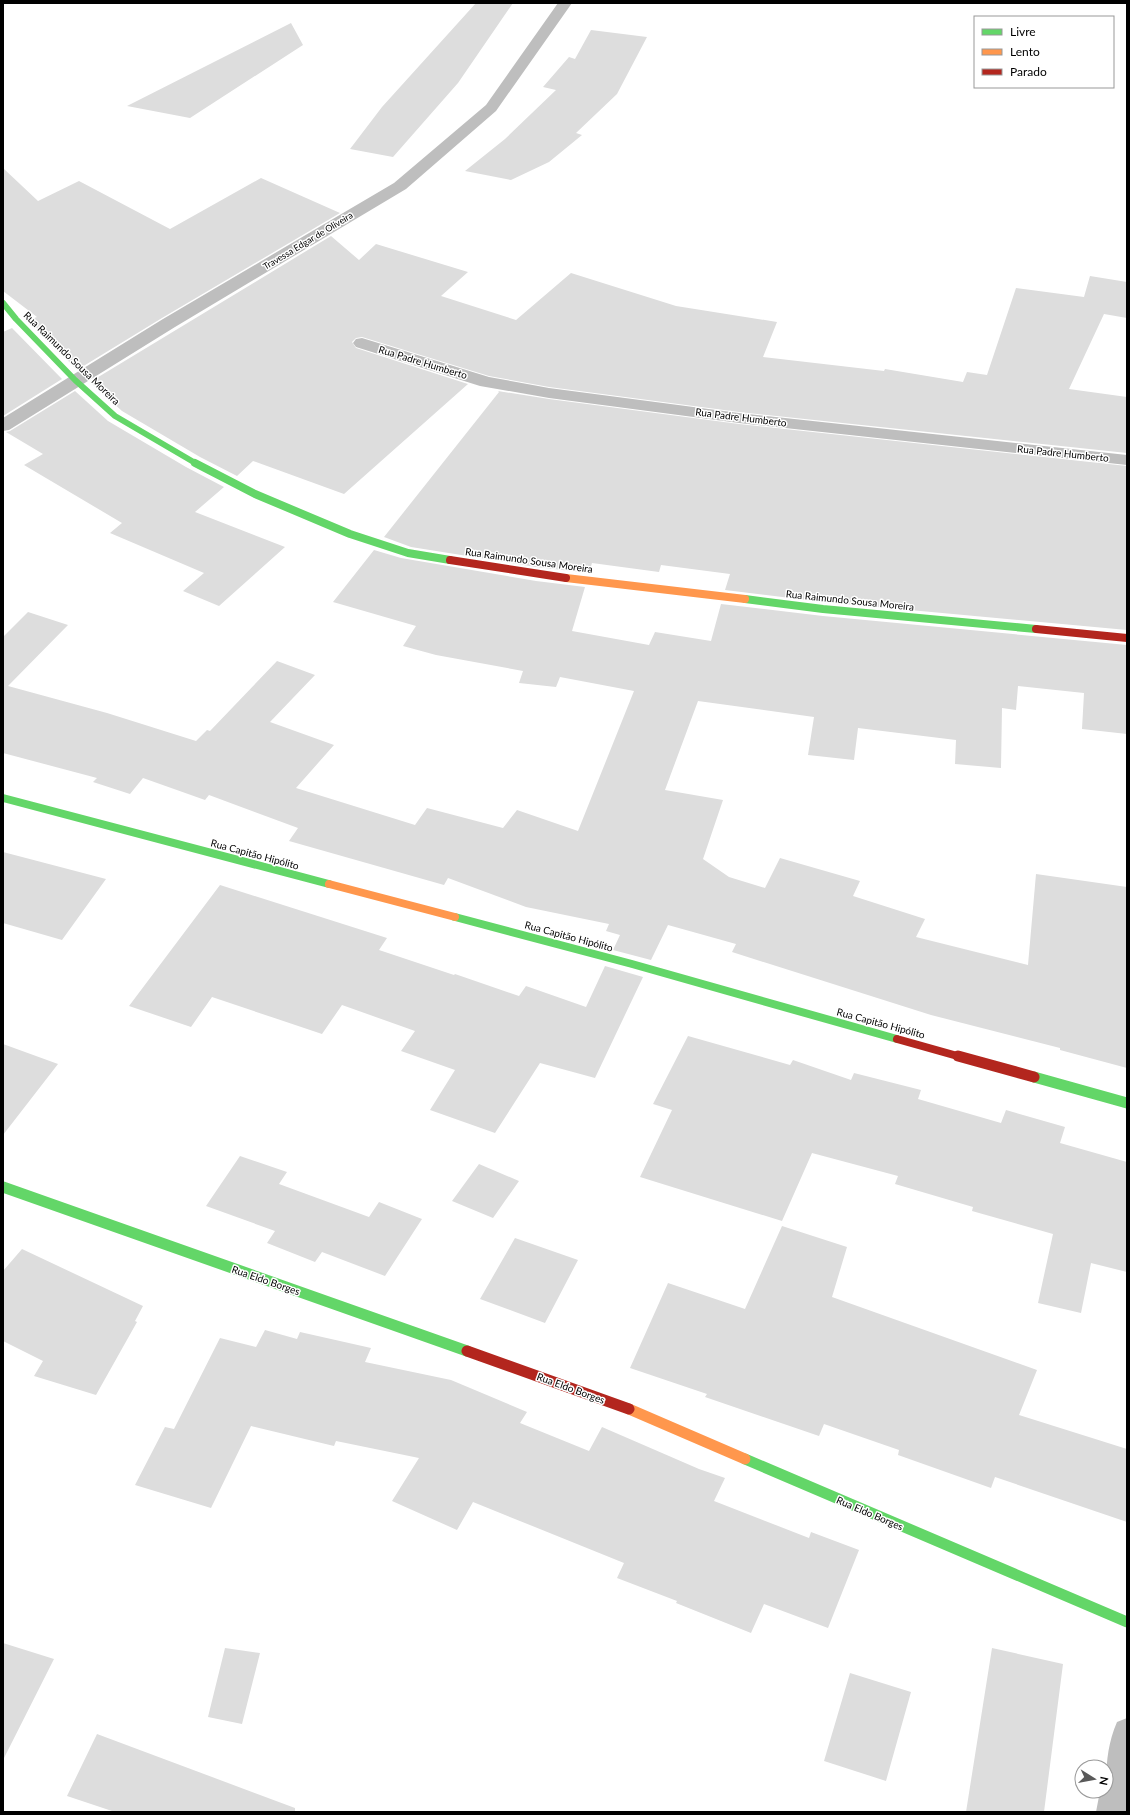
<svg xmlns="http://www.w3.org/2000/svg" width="1130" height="1815" viewBox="0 0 1130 1815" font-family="Lato,sans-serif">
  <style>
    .building { fill: #ddd }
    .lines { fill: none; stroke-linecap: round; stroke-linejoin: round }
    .street { fill: #bebebe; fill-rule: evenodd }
    .fast-far2 { stroke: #63d668; stroke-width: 6 }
    .fast-far1 { stroke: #63d668; stroke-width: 8 }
    .fast { stroke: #63d668; stroke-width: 11 }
    .slow-far1 { stroke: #ff974d; stroke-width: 8 }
    .slow { stroke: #ff974d; stroke-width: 11 }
    .jam-far1 { stroke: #b3261e; stroke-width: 8 }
    .jam { stroke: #b3261e; stroke-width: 11 }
    .labels { text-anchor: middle; stroke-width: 3; stroke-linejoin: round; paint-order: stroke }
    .far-street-label { font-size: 9px; fill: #000; stroke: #fff }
    .street-label { font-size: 10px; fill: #000; stroke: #fff }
  </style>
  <rect width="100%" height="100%" fill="#fff"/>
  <path class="building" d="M476,3H513L458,83L393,157L350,149L382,107Z
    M291,23L303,45L190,118L127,106Z
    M591,30L647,37L617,94L576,133L582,135L549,162L511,180L465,171L505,139L556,90L543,87L569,57L575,59Z
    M3,168L38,201L79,181L170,229L261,178L340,213L162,318L77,370L29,320L37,317L3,291Z
    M331,236L359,260L376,244L468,272L441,296L516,320L571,273L676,306L777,322L763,357L884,371L885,369L963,382L967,372L987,375L1016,288L1084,297L1090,276L1127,282V318L1104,314L1069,389L1127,397V453L739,412L549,387L489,376L362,337L356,338L352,342L356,348L468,384L344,494L253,461L237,476L200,457L122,411L90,382Z
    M12,328L62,379L3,416V332Z
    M75,391L108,421L186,467L224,487L195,512L285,547L219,606L183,591L204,573L110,533L122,523L24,465L43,454L6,432L10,431Z
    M498,391L549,399L739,424L1127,466V630L823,602L725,590L730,574L661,565L659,572L592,563L589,573L536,567L411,547L384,537L499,392Z
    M374,550L401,558L536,581L585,587L572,631L649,645L655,632L711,641L721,604L823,616L1127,645V734L1082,729L1084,693L1018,686L1016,710L1002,708L1001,768L955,764L956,740L858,728L854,760L808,755L814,717L698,701L665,790L723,800L703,859L729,877L765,888L780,858L860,881L853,896L925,919L916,937L1028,965L1036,874L1127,887V1068L1060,1050V1048L931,1015L732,952L736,944L668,925L651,960L613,950L620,935L606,931L609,924L526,907L448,878L444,885L289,841L298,828L209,795L205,800L143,778L130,794L93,782L97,778L3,753V637L28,612L68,625L8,686L107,713L196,741L207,730L210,731L277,661L315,675L270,722L334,745L296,788L415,825L427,808L503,828L517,810L578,831L634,691L560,677L556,687L519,683L523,671L436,655L403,646L416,626L333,602Z
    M3,852L106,879L62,940L3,923Z
    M220,885L387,938L379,950L454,975L455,974L519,996L526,986L586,1007L605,966L643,977L595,1078L540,1063L495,1133L430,1110L455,1070L401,1051L415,1031L342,1005L322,1034L212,997L191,1027L129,1006Z
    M688,1036L790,1065L793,1060L851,1080L854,1073L921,1090L918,1099L1001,1123L1006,1110L1065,1127L1060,1143L1127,1162V1272L1091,1263L1081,1313L1038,1303L1053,1234L972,1211L973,1207L895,1184L898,1176L812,1153L782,1221L640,1177L672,1110L653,1104Z
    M3,1044L58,1064L3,1135Z
    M240,1156L287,1172L279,1184L369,1217L379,1202L422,1219L385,1276L322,1252L315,1262L267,1243L275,1231L206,1206Z
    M479,1164L519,1181L493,1218L452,1201Z
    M782,1226L847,1247L832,1297L1037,1370L1019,1415L1127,1449V1522L995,1477L991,1488L898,1455L899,1450L824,1424L819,1436L705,1397L707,1394L630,1368L668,1283L745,1309Z
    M515,1238L578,1260L545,1323L480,1299Z
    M22,1249L143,1306L135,1321L137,1322L96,1395L34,1376L43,1361L3,1341V1271Z
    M265,1330L297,1339L300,1332L371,1348L365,1362L451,1380L527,1412L520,1423L589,1451L602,1427L699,1469L725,1478L714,1501L809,1538L811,1532L859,1550L828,1628L764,1604L751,1633L676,1603L677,1601L617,1578L624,1563L473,1502L457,1530L392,1501L419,1458L336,1441L334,1446L251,1426L211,1508L135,1485L165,1427L174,1429L220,1338L256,1347Z
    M3,1643L54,1659L3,1760Z
    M225,1648L260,1653L242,1724L208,1717Z
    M992,1648L1063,1664L1044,1812H966Z
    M850,1673L911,1692L886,1781L824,1761Z
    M97,1734L295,1808V1812H115L67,1796Z"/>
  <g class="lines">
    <path class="street" d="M558,3H572L496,111L406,189L175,327L9,430L3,431V418L163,319L394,183L486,105Z
      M362,338L489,377L549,388L739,413L1127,455V465L739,423L549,398L480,386L356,347L353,343L356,339Z
      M1127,1718L1126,1812H1096L1100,1791H1106C1106,1767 1107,1745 1117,1722Z"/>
    <path class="fast-far2" d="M3,303L16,319L75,380L115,416L197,464"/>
    <path class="fast-far1" d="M195,463L255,494L350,534L408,553L450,560
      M745,599L823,609L1036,629
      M3,798L329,884
      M455,917L632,964L897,1039"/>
    <path class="fast" d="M1034,1077L1127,1103
      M3,1187L467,1351
      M745,1459L1127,1622"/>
    <path class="slow-far1" d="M566,578L745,599
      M329,884L455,917"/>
    <path class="slow" d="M629,1409L745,1459"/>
    <path class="jam-far1" d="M450,560L566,578
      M1036,629L1127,638
      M897,1039L961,1057"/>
    <path class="jam" d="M958,1056L1034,1077
      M467,1351L629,1409"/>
  </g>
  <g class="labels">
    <g class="far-street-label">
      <text transform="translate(308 241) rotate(-31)" y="3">Travessa Edgar de Oliveira</text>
    </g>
    <g class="street-label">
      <text transform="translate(72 358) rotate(44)" y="4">Rua Raimundo Sousa Moreira</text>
      <text transform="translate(423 362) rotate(17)" y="4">Rua Padre Humberto</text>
      <text transform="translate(741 417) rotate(7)" y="4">Rua Padre Humberto</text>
      <text transform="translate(1063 453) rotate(6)" y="4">Rua Padre Humberto</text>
      <text transform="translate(529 560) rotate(8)" y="4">Rua Raimundo Sousa Moreira</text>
      <text transform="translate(850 600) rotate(6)" y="4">Rua Raimundo Sousa Moreira</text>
      <text transform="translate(255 854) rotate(15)" y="4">Rua Capitão Hipólito</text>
      <text transform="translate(569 936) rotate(15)" y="4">Rua Capitão Hipólito</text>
      <text transform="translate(881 1023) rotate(15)" y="4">Rua Capitão Hipólito</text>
      <text transform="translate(266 1280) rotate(19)" y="4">Rua Eldo Borges</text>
      <text transform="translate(571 1388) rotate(20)" y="4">Rua Eldo Borges</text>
      <text transform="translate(870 1513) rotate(23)" y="4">Rua Eldo Borges</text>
    </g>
  </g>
  <rect width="1130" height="1815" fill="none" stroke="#000000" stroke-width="8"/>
  <rect x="974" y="16" width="140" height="72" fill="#ffffff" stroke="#999999"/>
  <rect x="982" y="29" width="20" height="6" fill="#63d668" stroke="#999999"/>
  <text x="1010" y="36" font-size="12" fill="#000000">Livre</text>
  <rect x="982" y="49" width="20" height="6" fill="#ff974d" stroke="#999999"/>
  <text x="1010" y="56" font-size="12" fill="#000000">Lento</text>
  <rect x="982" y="69" width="20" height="6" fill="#b3261e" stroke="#999999"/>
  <text x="1010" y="76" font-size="12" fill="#000000">Parado</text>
  <g transform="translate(1094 1779) rotate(101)"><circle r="19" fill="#ffffff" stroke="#999999"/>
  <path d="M0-3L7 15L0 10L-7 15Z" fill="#595959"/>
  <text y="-6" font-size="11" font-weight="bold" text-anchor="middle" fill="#000000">N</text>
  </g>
</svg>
